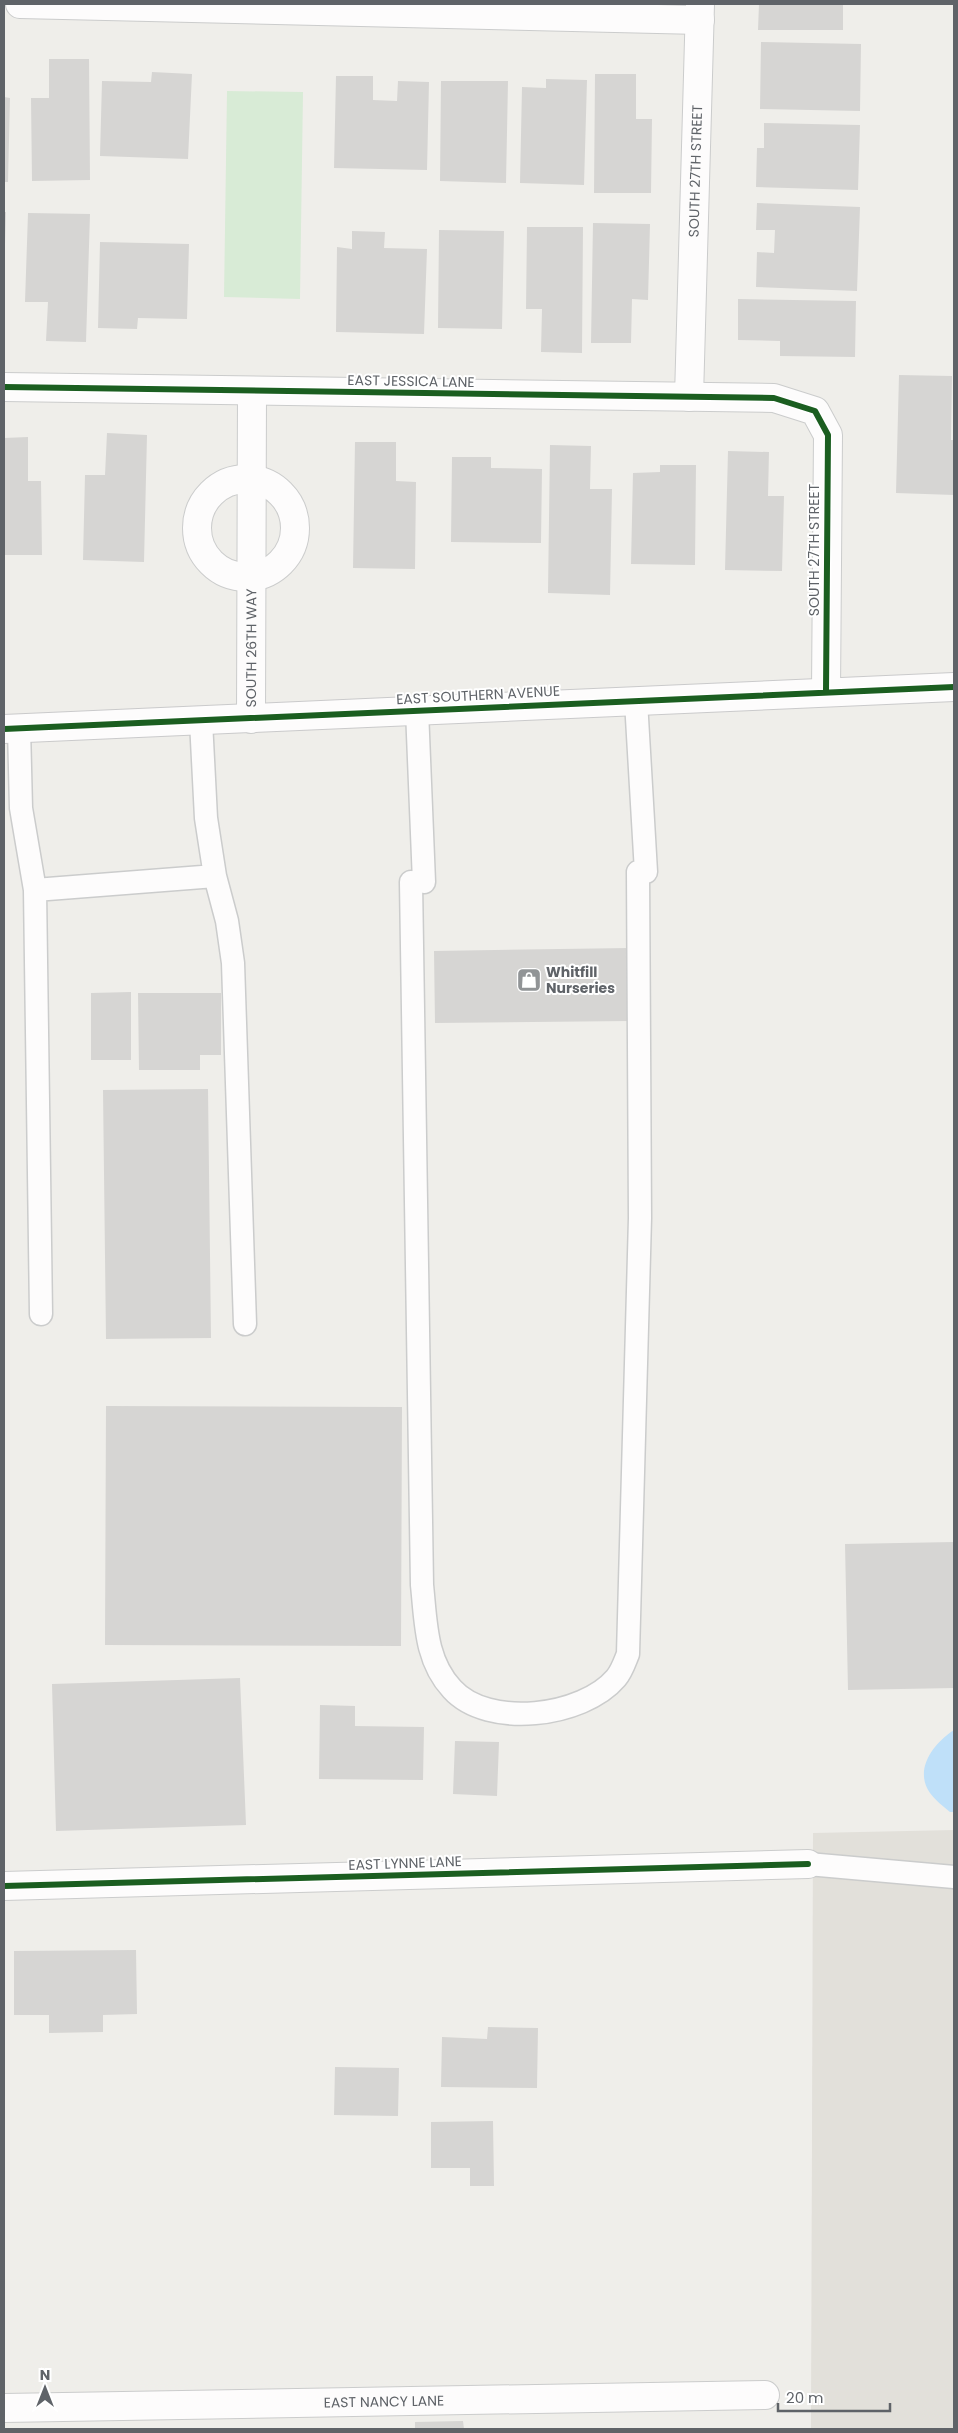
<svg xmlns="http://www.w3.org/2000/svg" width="958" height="2433" viewBox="0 0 958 2433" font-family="Poppins,sans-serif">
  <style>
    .education { fill: #e2e0da }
    .green { fill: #d8ebd6 }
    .water { fill: #bfe0f9 }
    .building { fill: #d6d5d3 }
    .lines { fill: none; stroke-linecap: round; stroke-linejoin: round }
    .service-casing { stroke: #cbcccc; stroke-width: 25 }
    .minor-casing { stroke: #cbcccc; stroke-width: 30 }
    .secondary-casing { stroke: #cacacb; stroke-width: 30 }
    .service { stroke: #fdfcfc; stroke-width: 22 }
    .minor { stroke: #fdfcfc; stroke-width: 28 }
    .secondary { stroke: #fdfcfc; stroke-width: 28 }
    .cycleway-casing { stroke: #fff; stroke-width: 9 }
    .cycleway { stroke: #1b5e20; stroke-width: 6 }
    .labels { text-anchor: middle; stroke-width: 4; stroke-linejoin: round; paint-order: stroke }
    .street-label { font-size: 14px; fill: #5f6368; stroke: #fff }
    .poi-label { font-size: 14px; font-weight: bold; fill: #5f6368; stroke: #fff; text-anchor: start }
  </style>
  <rect width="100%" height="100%" fill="#efeeea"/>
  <path class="education" d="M954,1830V2429H811L813,1833Z"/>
  <path class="green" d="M227,91L303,92L300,299L224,297Z"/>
  <path class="water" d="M954,1730V1812H950C943,1806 935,1800 930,1793C913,1769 935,1742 954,1730Z"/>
  <path class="building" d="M759,4H843V30H758Z
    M761,42L861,44L860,111L760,109Z
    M49,59H89L90,180L32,181L31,98H49Z
    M152,72L192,74L188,159L100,156L102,81L151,82Z
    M595,74H636V119H652L651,193H594Z
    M336,76H373V100L397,101L398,81L429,82L427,170L334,168Z
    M546,79L587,80L584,185L520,183L522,87L546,88Z
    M441,81H508L506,183L440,181Z
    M4,97L10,98L8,182H4Z
    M764,123L860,125L858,190L756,187L757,148H764Z
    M757,203L860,207L857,291L756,287L757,252L774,253L775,230H756Z
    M4,212H6L5,244H4Z
    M28,213L90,214L86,342L46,341L48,302H25Z
    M593,223L650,224L648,300L632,299L631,343H591Z
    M527,227H583L582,353L541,352L542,309H526Z
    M439,230L504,231L502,329L438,328Z
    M352,231L385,232L384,248L427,249L424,334L336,332L337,247L352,249Z
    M100,242L189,244L187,319L138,318L137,329L98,328Z
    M738,299L856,301L855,357L780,356V341L738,340Z
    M899,375L952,376L951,440H954V495L896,493Z
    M107,433L147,435L144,562L83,560L85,475H105Z
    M28,437V481H41L42,555H4V438Z
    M355,442H396V481L416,482L415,569L353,568Z
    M550,445L591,446L590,489H612L610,595L548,593Z
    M728,451L769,452L768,496H784L782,571L725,570Z
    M452,457H491V468L542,469L541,543L451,542Z
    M660,465H696L695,565L631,564L633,473L660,472Z
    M629,948L630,1021L435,1023L434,951Z
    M131,992V1060H91V993Z
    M138,993H221V1055H200V1070H139Z
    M208,1089L211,1338L106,1339L103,1090Z
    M106,1406L402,1407L401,1646L105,1645Z
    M954,1542V1688L848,1690L845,1544Z
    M240,1678L246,1825L56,1831L52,1684Z
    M320,1705L355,1706V1726L424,1727L423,1780L319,1779Z
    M455,1741L499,1742L497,1796L453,1794Z
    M136,1950L137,2014L103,2015V2032L49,2033V2015H14V1951Z
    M488,2027L538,2028L537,2088L441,2087L442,2037L487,2039Z
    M335,2067L399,2068L398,2116L334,2115Z
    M493,2121L494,2186H470V2168H431V2122Z
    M463,2421L464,2429H415V2422Z"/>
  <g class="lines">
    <defs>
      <path id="service" d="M636,701L646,872
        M417,710L424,882
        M19,728L21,808L35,890L41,1314
        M215,876L227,921L233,963L245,1324
        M411,882L422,1585C426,1622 425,1660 452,1689C488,1729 583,1717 616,1678C622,1671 625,1661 628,1654L640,1218L638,872
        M35,890L215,876L206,818L201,721
        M808,1864L954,1877"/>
      <g id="minor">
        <path d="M20,4L700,20"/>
        <path d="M4,387L774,398L815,411L828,435L826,692"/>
        <path id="s1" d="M689,397L700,4"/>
        <circle cx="246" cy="528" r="49"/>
        <path id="s2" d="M251,719L252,391"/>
        <path d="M4,1886L808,1864"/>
        <path id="s3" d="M4,2408L765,2395"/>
      </g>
      <path id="secondary" d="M4,729L954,687"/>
    </defs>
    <use href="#service" class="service-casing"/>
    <use href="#minor" class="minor-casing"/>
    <use href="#secondary" class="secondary-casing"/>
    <use href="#service" class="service"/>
    <use href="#minor" class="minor"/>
    <use href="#secondary" class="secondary"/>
    <defs>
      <path id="cycleway" d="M4,387L774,398L815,411L828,435L826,692
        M4,729L954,687
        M4,1886L808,1864"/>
    </defs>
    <use href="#cycleway" class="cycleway-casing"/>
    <use href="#cycleway" class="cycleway"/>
  </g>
  <defs>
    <symbol id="shop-square" viewBox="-11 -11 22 22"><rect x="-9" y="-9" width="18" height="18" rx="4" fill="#919496" stroke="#fff"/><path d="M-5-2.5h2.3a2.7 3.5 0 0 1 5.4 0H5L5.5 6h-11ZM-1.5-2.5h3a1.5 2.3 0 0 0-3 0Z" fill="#fff"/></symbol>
  </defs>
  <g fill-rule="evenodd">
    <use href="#shop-square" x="515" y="966" width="28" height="28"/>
  </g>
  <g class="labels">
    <g class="street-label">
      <text dy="5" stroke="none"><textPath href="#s1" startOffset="226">SOUTH 27TH STREET</textPath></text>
      <text transform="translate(411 381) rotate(1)" y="5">EAST JESSICA LANE</text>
      <text transform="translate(814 550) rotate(-90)" y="5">SOUTH 27TH STREET</text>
      <text dy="5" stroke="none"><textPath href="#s2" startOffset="71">SOUTH 26TH WAY</textPath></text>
      <text transform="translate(478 695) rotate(-3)" y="5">EAST SOUTHERN AVENUE</text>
      <text transform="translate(405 1863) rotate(-2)" y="5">EAST LYNNE LANE</text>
      <text dy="5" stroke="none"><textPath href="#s3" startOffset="380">EAST NANCY LANE</textPath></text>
    </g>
    <g class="poi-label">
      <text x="546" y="977">Whitfill<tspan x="546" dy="16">Nurseries</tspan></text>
    </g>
  </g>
  <rect width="958" height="2433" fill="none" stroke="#5f6368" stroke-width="10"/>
  <g transform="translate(45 2388)" stroke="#ffffff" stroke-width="4" paint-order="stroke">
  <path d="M0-4L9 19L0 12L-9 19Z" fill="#5f6368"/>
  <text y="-8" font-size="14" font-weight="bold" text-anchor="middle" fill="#5f6368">N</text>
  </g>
  <path d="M778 2403v8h112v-8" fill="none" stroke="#5f6368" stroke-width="2.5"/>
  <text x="786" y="2403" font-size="15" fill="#5f6368" stroke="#ffffff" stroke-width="4" paint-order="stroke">20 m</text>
</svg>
